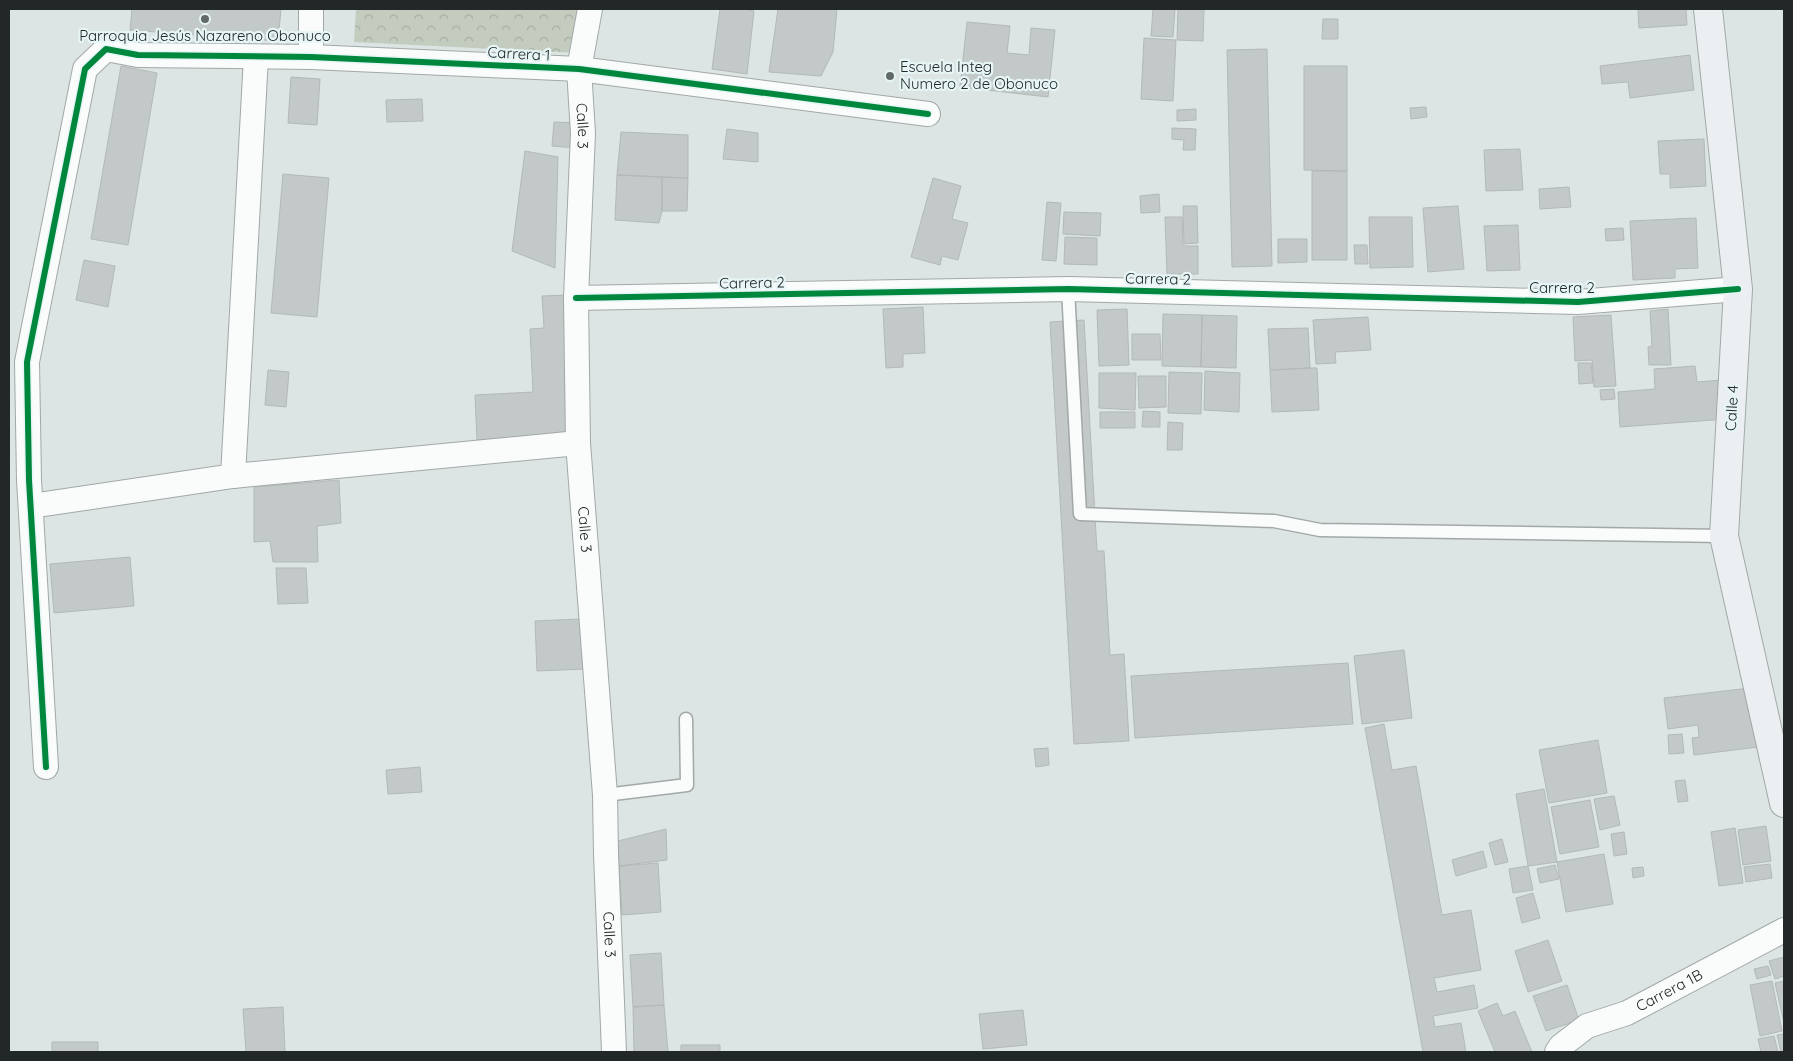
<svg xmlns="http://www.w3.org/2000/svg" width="1793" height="1061" viewBox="0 0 1793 1061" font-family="Quicksand,sans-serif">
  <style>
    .park { fill: url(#park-crowns) }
    .building { fill: #c3c9c8; stroke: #b3b9b7 }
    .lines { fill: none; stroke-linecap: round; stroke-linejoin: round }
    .lane-casing { stroke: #a2a8a8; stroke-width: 15 }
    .street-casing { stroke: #a2a8a8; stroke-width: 26 }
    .secondary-casing { stroke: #a2a8a8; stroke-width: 30 }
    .lane { stroke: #fafbfb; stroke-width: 12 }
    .street { stroke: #fafbfb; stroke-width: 24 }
    .secondary { stroke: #ebeff1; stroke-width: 28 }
    .cycleway-casing { stroke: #e6f5f5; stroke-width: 9 }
    .cycleway { stroke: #00873e; stroke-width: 6 }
    .poi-dot { fill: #636969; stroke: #e6f5f5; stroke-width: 2 }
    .labels { text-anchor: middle; stroke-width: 4.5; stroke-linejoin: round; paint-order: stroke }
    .poi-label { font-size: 15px; fill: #222727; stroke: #e6f5f5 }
    .street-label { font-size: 15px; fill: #222727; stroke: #e6f5f5 }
  </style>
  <defs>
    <pattern id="park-crowns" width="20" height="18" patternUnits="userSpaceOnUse" patternTransform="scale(1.25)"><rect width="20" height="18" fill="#c3ccbe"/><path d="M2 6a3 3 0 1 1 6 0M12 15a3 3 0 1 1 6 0" fill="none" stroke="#a7afa3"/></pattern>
  </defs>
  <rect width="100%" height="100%" fill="#dce4e4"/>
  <path class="park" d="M356,9H584L578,53L354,42Z"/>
  <path class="building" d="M132,9H281L278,41L130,30Z
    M720,9H745L754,11L747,74L712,69Z
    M778,9H837L833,52L821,76L769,72Z
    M1153,9H1175L1173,37L1151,36Z
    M1178,9H1204L1203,41L1177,40Z
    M1638,9H1686L1687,25L1639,28Z
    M1323,19H1338V39H1322Z
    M967,22L1010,26L1007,53L1029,55L1031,28L1055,30L1048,97L960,87Z
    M1144,38L1176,40L1173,101L1141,99Z
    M1267,49L1272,266L1232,267L1227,50Z
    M1690,55L1694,90L1630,98L1628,82L1602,84L1600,66Z
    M121,66L157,73L128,245L91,239Z
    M1304,66H1347V171L1304,170Z
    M291,77L320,79L317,125L288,123Z
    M422,99L423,121L387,122L386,100Z
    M1426,107L1427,117L1411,119L1410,108Z
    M1196,109V120L1177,121V110Z
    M554,122L578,123L576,148L552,146Z
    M1172,128L1196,129L1195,150H1183L1184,140L1172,139Z
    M727,129L758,133V162L723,159Z
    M621,132L688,135V178L617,175Z
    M1704,139L1706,186L1670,188V174H1660L1658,141Z
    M1520,149L1523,190L1486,191L1484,150Z
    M525,151L558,157L555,268L512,251Z
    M1312,171H1347V260H1312Z
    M283,174L329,178L317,317L271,313Z
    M617,175L662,177V211L659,223L615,220Z
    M662,177L688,178L687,211H662Z
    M933,178L961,186L952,219L968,223L958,260L942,256L940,265L911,257Z
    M1569,187L1571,207L1540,209L1539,189Z
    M1159,194L1160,212L1141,213L1140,196Z
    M1047,202L1061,203L1056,261L1042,260Z
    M1183,206H1197L1198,243L1184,244Z
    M1458,206L1464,269L1428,272L1423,208Z
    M1064,212L1101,213L1100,236L1063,234Z
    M1165,217H1182L1183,246H1198V274H1167Z
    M1369,217H1412L1413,267L1370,268Z
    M1696,218L1698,268L1675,269V278L1633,280L1630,221Z
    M1518,225L1520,270L1487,271L1484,226Z
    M1623,228L1624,240L1606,241L1605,229Z
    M1065,237L1097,238V265L1064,264Z
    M1278,239H1307V262L1278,263Z
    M1354,245H1367L1368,264H1355Z
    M84,260L115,266L108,307L76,300Z
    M570,295L576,436L477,440L475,395L533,392L530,329L544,328L542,296Z
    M923,307L925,353L903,354V367L886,368L883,309Z
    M1127,309L1129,365L1099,366L1097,310Z
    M1668,309L1671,365H1649L1648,347L1652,346L1650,311Z
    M1163,314L1202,315L1201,367L1162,366Z
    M1202,315L1237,316L1236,368L1201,367Z
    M1611,315L1616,386L1594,387L1592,360L1575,361L1573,317Z
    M1368,317L1371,350L1335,352L1336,363L1316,364L1313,320Z
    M1084,320L1097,551H1104L1110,655L1124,654L1129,741L1074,744L1050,322Z
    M1308,328L1310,368L1270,370L1268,329Z
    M1132,334H1160L1161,360H1132Z
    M1578,363H1591L1593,383L1579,384Z
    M1695,366L1697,382L1723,380L1726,419L1620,427L1618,392L1655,389L1654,369Z
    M1310,368H1317L1319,410L1272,412L1270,370Z
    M268,370L289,372L286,407L265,405Z
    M1205,371L1240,373L1239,412L1204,410Z
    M1169,372L1202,373L1201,414L1168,413Z
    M1099,373H1136L1135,410L1099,408Z
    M1138,376H1166V407L1139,408Z
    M1614,389L1615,399L1601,400L1600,390Z
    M1143,411L1160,412V427H1142Z
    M1100,412H1135V428H1100Z
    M1168,422L1183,423L1182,450H1167Z
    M339,480L341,523L317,526L318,562H273L270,541L254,542V487Z
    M130,557L134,606L54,613L50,564Z
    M276,568H306L308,603L278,604Z
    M580,619L585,669L537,671L535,621Z
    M1404,650L1412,718L1362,724L1354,656Z
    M1348,663L1353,724L1135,738L1131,676Z
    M1750,688L1758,747L1694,755L1692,738L1699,737L1698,725L1668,729L1664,698Z
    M1384,724L1392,770L1416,766L1442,915L1471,910L1481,970L1434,978L1437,992L1474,985L1478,1008L1433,1016L1435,1027L1461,1023L1466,1052H1423L1365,728Z
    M1682,734L1684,753L1669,754L1668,735Z
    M1598,740L1607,793L1549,803L1539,750Z
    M1048,748L1049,765L1036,767L1034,749Z
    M420,767L422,792L388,794L386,770Z
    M1685,780L1688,801L1678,802L1675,781Z
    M1544,789L1557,862L1528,866L1516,794Z
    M1614,796L1620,825L1600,830L1594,799Z
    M1590,800L1599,847L1560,854L1551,807Z
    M1766,826L1771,861L1743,865L1738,830Z
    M1735,828L1743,883L1719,886L1711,832Z
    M666,829L667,860L619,866L618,841Z
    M1624,832L1627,854L1614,856L1611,834Z
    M1502,839L1508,862L1495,865L1489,843Z
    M1483,851L1487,867L1456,876L1452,860Z
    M1604,854L1613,904L1566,912L1557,862Z
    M658,863L661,912L622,915L619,866Z
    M1770,864L1772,878L1746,882L1744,867Z
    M1555,865L1559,879L1540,883L1537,869Z
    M1528,866L1533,890L1513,893L1509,869Z
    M1643,867L1644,876L1633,878L1632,868Z
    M1533,893L1540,918L1522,923L1516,898Z
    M1548,940L1562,981L1528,992L1515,951Z
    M661,953L664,1005L633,1007L630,955Z
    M1784,957V976L1775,979L1769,961Z
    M1768,966L1771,975L1757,979L1754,969Z
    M1772,981L1782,1031L1760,1036L1750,985Z
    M1784,981V1023L1775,983Z
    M1567,985L1579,1020L1546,1031L1533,996Z
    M1497,1003L1503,1016L1515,1011L1532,1052H1495L1478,1011Z
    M664,1005L668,1052H634L633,1007Z
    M283,1007L285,1052H246L243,1009Z
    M1023,1010L1027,1045L983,1049L979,1014Z
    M1784,1034V1052H1781L1777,1035Z
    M1774,1036L1778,1052H1761L1758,1039Z
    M52,1042H98V1052H52Z
    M681,1045H720V1052H681Z"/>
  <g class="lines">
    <defs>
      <path id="lane" d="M1068,289L1080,514L1274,521L1320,530L1724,536
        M605,795L687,785L686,719"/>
      <g id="street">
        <path d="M311,9V57"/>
        <path id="s1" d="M590,9L579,69L583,133L576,298L578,443L605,795L606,854L614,1052"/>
        <path d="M576,298L1068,289L1578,302L1738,289"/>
        <path d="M233,476L256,57"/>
        <path d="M31,506L233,476L578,443"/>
        <path d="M46,767L29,480L27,362L85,69L106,49L138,55L311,57L579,69L928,114"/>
        <path id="s2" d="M1557,1052L1561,1046L1587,1026L1627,1013L1784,930"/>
      </g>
      <path id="secondary" d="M1708,9L1738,289L1724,536L1784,803"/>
    </defs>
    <use href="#lane" class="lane-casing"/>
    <use href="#street" class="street-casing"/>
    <use href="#secondary" class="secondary-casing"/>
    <use href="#lane" class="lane"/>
    <use href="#street" class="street"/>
    <use href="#secondary" class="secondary"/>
    <defs>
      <path id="cycleway" d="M576,298L1068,289L1578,302L1738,289
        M46,767L29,480L27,362L85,69L106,49L138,55L311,57L579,69L928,114"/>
    </defs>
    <use href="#cycleway" class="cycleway-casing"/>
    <use href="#cycleway" class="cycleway"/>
  </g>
  <g class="poi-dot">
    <circle cx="205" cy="19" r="5"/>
    <circle cx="890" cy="76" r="5"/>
  </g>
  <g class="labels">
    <g class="poi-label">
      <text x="205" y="41">Parroquia Jesús Nazareno Obonuco</text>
      <text x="900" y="72" text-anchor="start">Escuela Integ<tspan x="900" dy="17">Numero 2 de Obonuco</tspan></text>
    </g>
    <g class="street-label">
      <text transform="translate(519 54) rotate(3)" y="5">Carrera 1</text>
      <text dy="5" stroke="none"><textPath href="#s1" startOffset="118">Calle 3</textPath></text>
      <text transform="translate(1158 279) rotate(1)" y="5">Carrera 2</text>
      <text transform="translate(752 283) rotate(-1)" y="5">Carrera 2</text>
      <text x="1562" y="293">Carrera 2</text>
      <text transform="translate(1732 408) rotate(-87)" y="5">Calle 4</text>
      <text dy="5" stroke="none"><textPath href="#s1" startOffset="522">Calle 3</textPath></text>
      <text dy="5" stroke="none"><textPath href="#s1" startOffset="928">Calle 3</textPath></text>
      <text dy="5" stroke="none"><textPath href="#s2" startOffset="130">Carrera 1B</textPath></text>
    </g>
  </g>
  <rect width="1793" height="1061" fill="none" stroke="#222727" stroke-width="20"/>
</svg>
